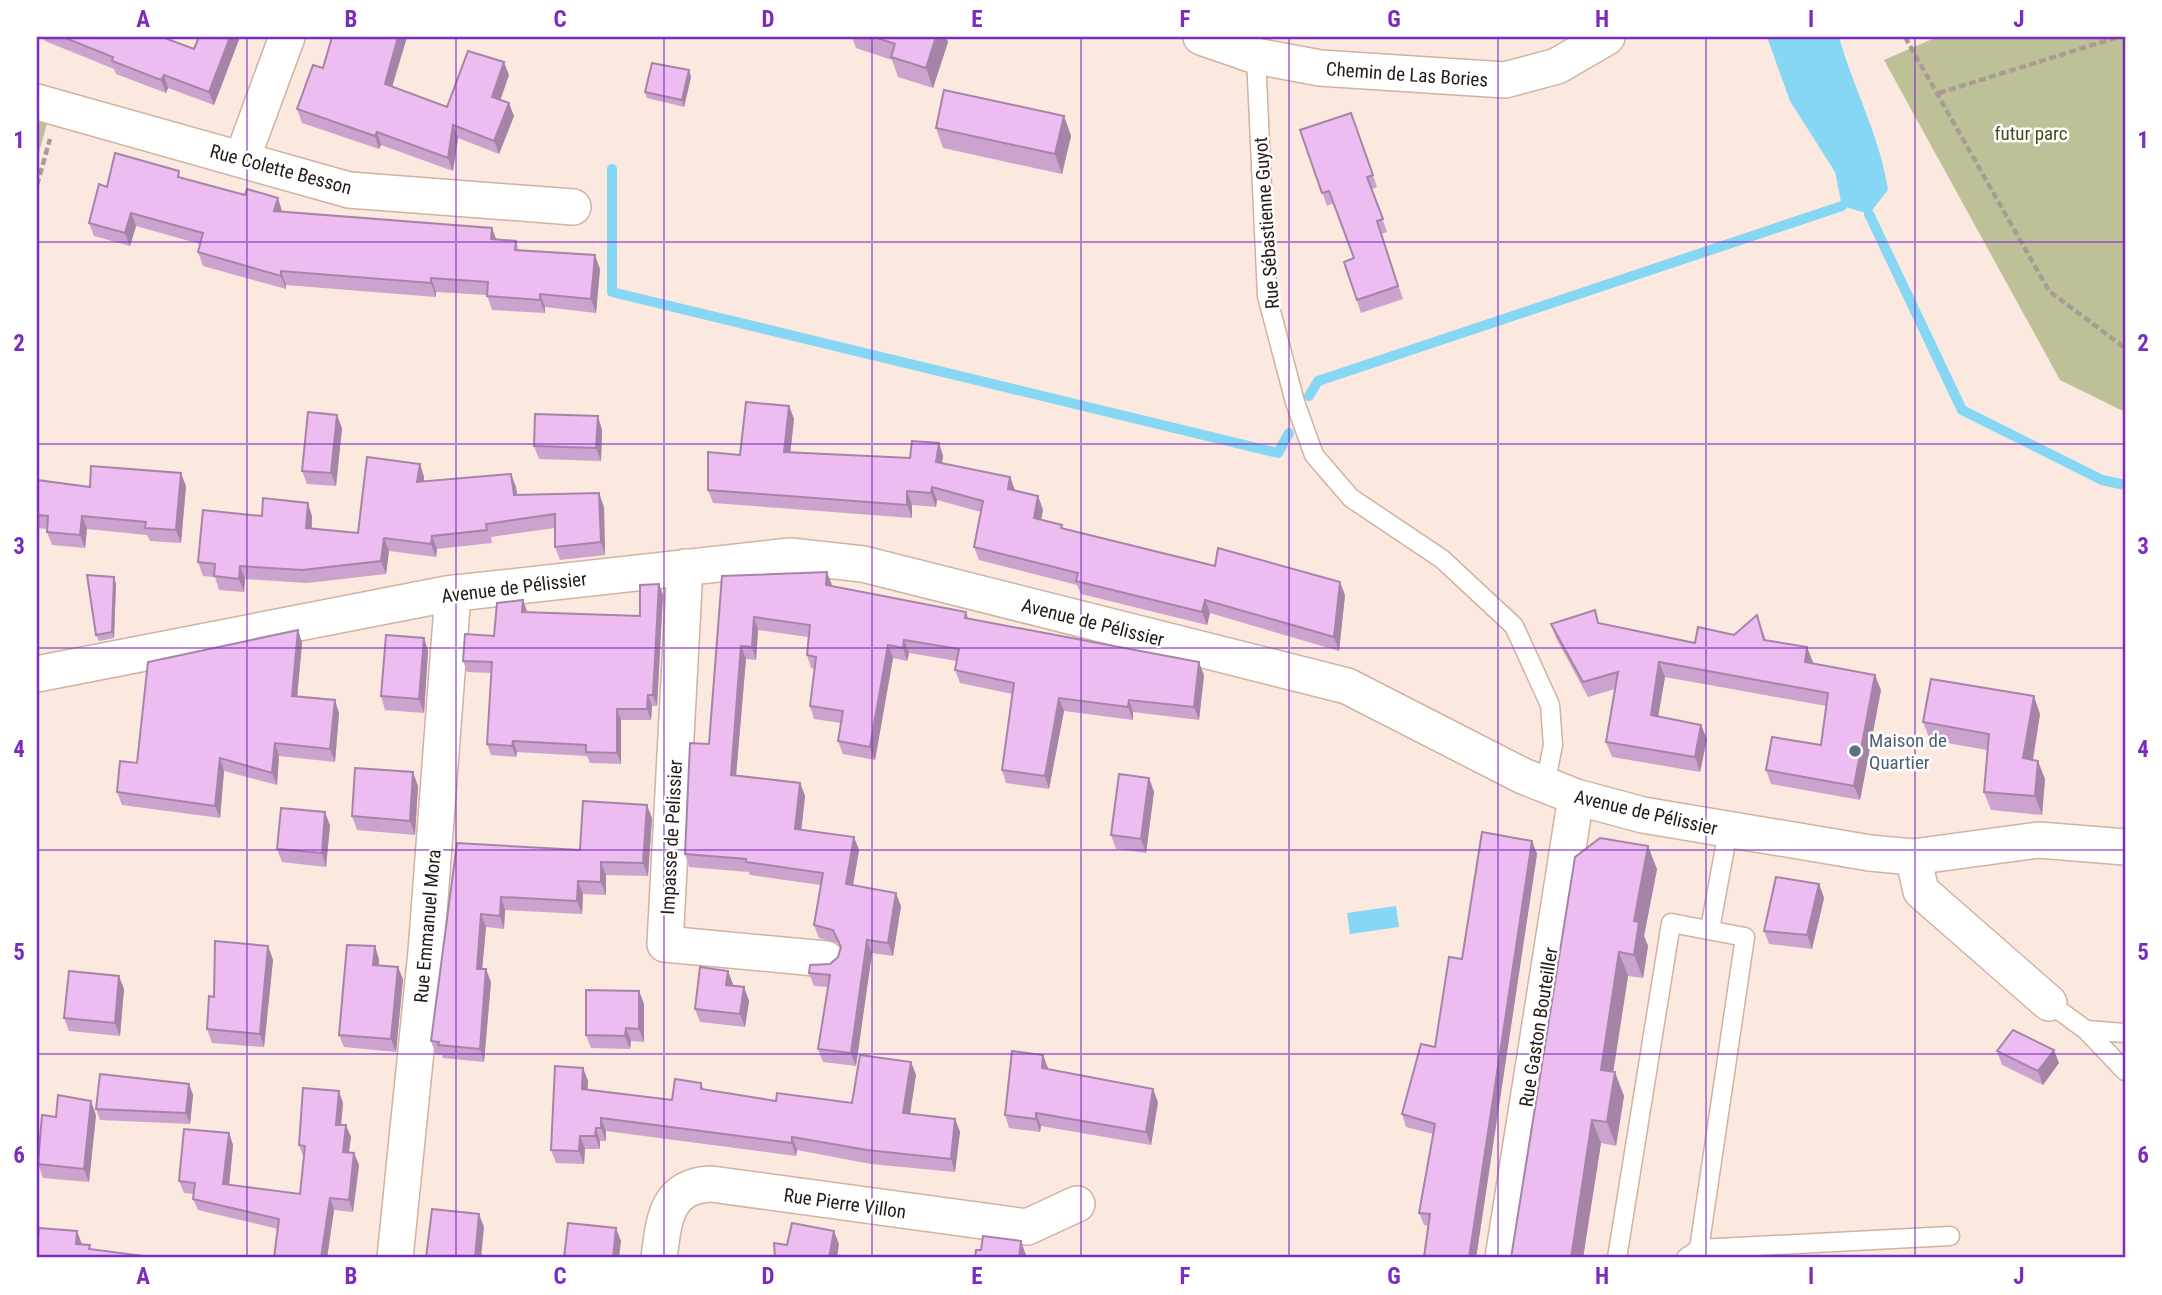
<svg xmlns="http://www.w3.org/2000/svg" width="2162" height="1295" viewBox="0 0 2162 1295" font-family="'Roboto Condensed',sans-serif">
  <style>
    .green { fill: #bec097 }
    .water { fill: #86d7f4 }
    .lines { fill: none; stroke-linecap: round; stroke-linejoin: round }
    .stream { stroke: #86d7f4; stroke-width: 10 }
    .lane-casing { stroke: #d0b2a1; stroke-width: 21 }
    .street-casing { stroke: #d0b2a1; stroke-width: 38 }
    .path { stroke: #ab9b92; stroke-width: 4.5; stroke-dasharray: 7 3.5; stroke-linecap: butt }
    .lane { stroke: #fff; stroke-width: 18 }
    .street { stroke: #fff; stroke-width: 35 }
    .wall { fill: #cca2ce }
    .shaded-wall { fill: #a684a8 }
    .building { fill: #edbcf0; stroke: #a684a8; stroke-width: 2 }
    .grid { fill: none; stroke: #7b2cbf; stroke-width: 2; stroke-opacity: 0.55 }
    .service-dot { fill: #5c6f8a; stroke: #fff; stroke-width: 2.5 }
    .labels { text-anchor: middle; stroke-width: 5; stroke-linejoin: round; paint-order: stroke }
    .street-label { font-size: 19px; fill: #261a14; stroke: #fff }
    .park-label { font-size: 19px; fill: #4b4c19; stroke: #fff }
    .service-label { font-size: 19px; fill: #4e5e75; stroke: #fff; text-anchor: start }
    .neatline { fill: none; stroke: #7b2cbf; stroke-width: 2.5 }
    .grid-label { font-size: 23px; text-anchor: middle; font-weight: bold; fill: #7b2cbf }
  </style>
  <rect width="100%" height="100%" fill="#fbe8de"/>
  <path class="green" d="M1937,37H2125V412L2060,380L1884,60Z
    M37,117L48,120L37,160Z"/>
  <path class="water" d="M1767,37H1839C1854,90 1880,136 1888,190L1869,214L1842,206L1835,172L1790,101Z
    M1396,906L1399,927L1350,934L1347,913Z"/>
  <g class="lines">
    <path class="stream" d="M612,169V292L1278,453L1289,433
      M1869,214L1962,410L2102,480L2125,485
      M1309,396L1318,381L1842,206"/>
    <defs>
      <path id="lane" d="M1256,56L1267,296L1295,402L1314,455L1351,498L1442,559L1514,626L1550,705L1553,745L1545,785
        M1710,929L1728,831
        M2049,1003L2086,1030L2125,1071
        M2086,1030L2125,1033
        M1699,1249L1950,1236
        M1617,1258L1671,923L1745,937L1699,1249L1686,1258"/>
      <path id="street" d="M1201,37L1256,56L1320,68L1505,80L1557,66L1607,37
        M37,102L349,190L573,207
        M242,159L287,37
        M685,567L665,944L826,959
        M37,674L447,594L790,556L863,564L1347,686L1523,776L1576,797L1643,815L1870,853L1913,857L2039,840L2125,847
        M1913,857L1921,891L2049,1003
        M395,1258L426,952L453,593
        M659,1258C664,1221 665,1186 711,1184L1027,1227L1077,1204
        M1503,1258L1576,797"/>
    </defs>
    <use href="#lane" class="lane-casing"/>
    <use href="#street" class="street-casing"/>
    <path class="path" d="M1905,37L2049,291L2125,348
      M1939,93L2118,37
      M37,185L50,139"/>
    <use href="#lane" class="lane"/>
    <use href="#street" class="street"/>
  </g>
  <path class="wall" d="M43,37H162L194,49L199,37H240L214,105L168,88L166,93L116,74L114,69L45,41Z
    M332,37H407L392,87L447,107L509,75L500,100L514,116L499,154L458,138L453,171L381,145L379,149L302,123L297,109L323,68Z
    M852,37H946L948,42L933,88L898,77L892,60L856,48Z
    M689,70L691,77L684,107L647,98L645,92Z
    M1351,113L1377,187L1372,189L1387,232L1381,234L1403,299L1361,313L1344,262L1354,258L1334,203L1327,206L1300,130Z
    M1064,116L1071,136L1062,174L943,148L936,128Z
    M182,178L282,212L492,228L496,240L516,241L519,251L600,269L596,313L545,307V313L492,310L487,295L436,292V297L286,285V289L203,266L198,252L200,244L136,226L130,246L94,236L89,223L107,187Z
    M789,406L794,419L790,452L910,458L939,443L943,456L942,463L1010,477L1015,491L1038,496L1043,510L1041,520L1063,529L1215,566L1345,595L1339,651L1210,613L1207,625L1081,594L1077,585L979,560L974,547L981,512L937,500L936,507L912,505V518L713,503L708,490L740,455Z
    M342,428L336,486L307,484L302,471Z
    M602,430L601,461L539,459L534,446Z
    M420,464L424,477V481L516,487L517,495L604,507L605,555L560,560L555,547V528L491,537L492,543L437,549L436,557L389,551L386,574L307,583L245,579L244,592L219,590L215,577L203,576L198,562L262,516H312V529L358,533Z
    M37,480L90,487L186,486L181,543L150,541L147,535L87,529L85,548L52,545L47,532V529L37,528Z
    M722,576L832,586L966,612L969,619L1204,675L1199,720L1133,712V720L1064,711L1049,789L1006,783L1002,770L1012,694L960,683L955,670L957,661L909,653L907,661L893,658L875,760L843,754L838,741L841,723L814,719L810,706L815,669L811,668L807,655L808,637L758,630L756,660L746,659L736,775L800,783L805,796L801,830L854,837L859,850L853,885L901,906L893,956L872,953L856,1066L823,1062L818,1049L828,987L814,986L809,973L830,964L838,957L841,949L838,943L819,938L814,925L821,885L750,875L749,872L689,867L685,854L709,744Z
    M114,577L116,584L114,638L99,641L96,635Z
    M659,584L663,595L657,706H652L651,720H621V764L590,763L587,756L517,752L516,757L491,755L487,744L492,673L467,672L463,661L527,612L640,616Z
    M1757,615L1766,640L1807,647L1812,664L1881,690L1860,800L1771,784L1766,770L1821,745L1826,706L1665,677L1658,716L1707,739L1700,772L1612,757L1606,742L1615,689L1588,697L1556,638L1551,624H1599L1695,643L1734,635Z
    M298,630L302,643L297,697L339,713L335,762L279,756L277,785L224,771L220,818L122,805L117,792L137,763Z
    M424,638L428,651L424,713L385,710L381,696Z
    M2040,714L2033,760L2045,779L2042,815L1991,810L1984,792L1987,750L1930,740L1923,722Z
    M1149,778L1154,792L1146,853L1116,849L1111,835Z
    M418,786L415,835L357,830L352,816Z
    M652,818L648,876L606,875V895L583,894L582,914L505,910L504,929L486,927L482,969L491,982L484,1062L443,1058L442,1055H436L431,1041L457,843L580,850Z
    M330,825L326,867L282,862L277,849Z
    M1532,841L1537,854L1476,1258H1424L1428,1226L1424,1225L1419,1213L1433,1134L1406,1127L1402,1114L1435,1047L1462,959Z
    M1575,857L1657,869L1644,936L1648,946L1643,978L1628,976L1613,1072L1624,1096L1616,1146L1601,1143L1583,1258Z
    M1819,884L1824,898L1812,949L1769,944L1764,931Z
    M268,946L273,960L264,1047L212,1043L207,1029L214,997Z
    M379,959V965L403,979L396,1052L344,1047L339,1035Z
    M728,971L733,985L744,987L749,1001L745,1027L700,1022L695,1009Z
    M124,989L120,1036L69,1031L64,1018Z
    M639,991L644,1004V1042L631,1041L630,1049L591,1048L586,1035Z
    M1997,1051L2059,1063L2043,1085L2002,1065Z
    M1043,1055L1048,1070L1158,1102L1151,1145L1041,1126L1040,1132L1009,1128L1005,1115Z
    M911,1062L916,1075L910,1114L955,1119L960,1132L955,1172L871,1164L797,1150L796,1156L606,1131V1141H600V1149H585L584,1164L556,1163L551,1150L583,1068L588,1081L587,1090L672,1100L701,1083L704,1090L776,1101L852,1103Z
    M189,1084L193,1095L190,1124L100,1120L96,1109Z
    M343,1103L341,1125L351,1137L349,1153H354L359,1165L353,1212L334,1210L327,1258H274L278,1229L198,1210L193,1199L194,1194L184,1193L179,1181L229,1133L233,1145L229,1185L300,1194L304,1157L303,1156L299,1145Z
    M96,1115L89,1182L43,1178L38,1164L56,1117Z"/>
  <path class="shaded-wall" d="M230,37H240L214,105L209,92Z
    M398,37H407L389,97L385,84Z
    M936,37H946L948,42L933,88L926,68Z
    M504,62L509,75L497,110L492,97Z
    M689,70L691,77L684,107L682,100Z
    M164,75L168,88L166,93L161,80Z
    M509,103L514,116L499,154L494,141Z
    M1064,116L1071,136L1062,174L1055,154Z
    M453,125L458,138L453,171L448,158Z
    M377,132L381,145L379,149L375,136Z
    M278,198L282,211L279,225L274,211Z
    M131,213L136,226L130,246L125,233Z
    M492,228L497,241L491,239Z
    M595,255L600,269L596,313L591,299Z
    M281,271L286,285V289L281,276Z
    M431,278L436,292V297L431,283Z
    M540,294L545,307V313L540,300Z
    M789,406L794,419L789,465L784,452Z
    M337,415L342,428L336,486L331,473Z
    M598,416L602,430L601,461L596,448Z
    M939,443L943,456L940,475L936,462Z
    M420,464L424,477L422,495L417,482Z
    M181,473L186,486L181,543L176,530Z
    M511,474L516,487L519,508L514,495Z
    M1010,477L1015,490L1013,502L1008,489Z
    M932,487L937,500L936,507L931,493Z
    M907,491L912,505V518L907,505Z
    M599,493L604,507L605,555L601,542Z
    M1038,496L1043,510L1039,531L1034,518Z
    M308,503L312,516L311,542L306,528Z
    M82,516L87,529L85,548L80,535Z
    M432,536L437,549L436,557L431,544Z
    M384,538L389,551L386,574L381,561Z
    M240,566L245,579L244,592L239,579Z
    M827,572L832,585L830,598L826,585Z
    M114,577L116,584L114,638L112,632Z
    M1340,582L1345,595L1339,651L1334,637Z
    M659,584L663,595L657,706L653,695Z
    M523,600L527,611L522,612Z
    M1205,600L1210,613L1207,625L1202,612Z
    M754,617L758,630L756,660L752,647Z
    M298,630L302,643L296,709L292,696Z
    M424,638L428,651L424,713L419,699Z
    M904,640L909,653L907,661L903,648Z
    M888,645L893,658L875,760L870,747Z
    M741,646L746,659L735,788L731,775Z
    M1807,647L1813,662L1810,677L1805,662Z
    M1199,662L1204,675L1199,720L1194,707Z
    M1659,662L1665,677L1656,729L1651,715Z
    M1875,675L1881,690L1860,800L1854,786Z
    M648,695L652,706L651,720L647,709Z
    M2034,696L2040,714L2030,777L2023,758Z
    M1059,698L1064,711L1049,789L1045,776Z
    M335,700L339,713L335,762L330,749Z
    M1129,700L1133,712V720L1128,707Z
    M617,709L621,720V764L617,753Z
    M1701,725L1707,739L1700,772L1695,757Z
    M513,741L517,752L516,757L512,746Z
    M275,743L279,756L277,785L272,773Z
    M220,758L224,771L220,818L215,806Z
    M2038,761L2045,779L2042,815L2035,796Z
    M413,772L418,786L415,835L410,821Z
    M1149,778L1154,792L1146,853L1141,839Z
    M800,783L805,796L800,842L795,829Z
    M647,805L652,818L648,876L643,863Z
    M325,812L330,825L326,867L322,853Z
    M854,837L859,850L851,897L846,884Z
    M1532,841L1537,854L1476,1258H1469Z
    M1648,846L1657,869L1644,936L1648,946L1643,978L1634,955V921Z
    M601,862L606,875V895L601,882Z
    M578,881L583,894L582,914L577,901Z
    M1819,884L1824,898L1812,949L1807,935Z
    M896,893L901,906L893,956L888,943Z
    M501,897L505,910L504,929L500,916Z
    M481,914L486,927L481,982L477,969Z
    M867,940L872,953L856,1066L851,1053Z
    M268,946L273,960L264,1047L260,1034Z
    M375,946L379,959L378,978L373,965Z
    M1619,952L1628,976L1610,1093L1601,1070Z
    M398,967L403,979L396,1052L391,1039Z
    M486,969L491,982L484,1062L480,1049Z
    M728,971L733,984L731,998L726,985Z
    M119,976L124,989L120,1036L115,1023Z
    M744,987L749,1001L745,1027L740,1014Z
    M639,991L644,1004V1042L639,1029Z
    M626,1028L631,1041L630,1049L625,1036Z
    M2054,1050L2059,1063L2043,1085L2038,1071Z
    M1043,1055L1048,1068L1046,1081L1042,1068Z
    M911,1062L916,1075L908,1126L903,1113Z
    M583,1068L588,1081L587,1102L582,1089Z
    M1615,1072L1624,1096L1616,1146L1607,1122Z
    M189,1084L193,1095L190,1124L186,1113Z
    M1153,1089L1158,1102L1151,1145L1146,1132Z
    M339,1091L343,1103L340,1137L336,1125Z
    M91,1101L96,1115L89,1182L84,1169Z
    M1036,1113L1041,1126L1040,1132L1036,1119Z
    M601,1118L606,1131V1141L601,1128Z
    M955,1119L960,1132L955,1172L951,1159Z
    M1592,1120L1601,1143L1583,1258H1571Z
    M346,1125L351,1137L347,1164L343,1152Z
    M596,1128L600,1141V1149L595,1136Z
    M229,1133L233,1145L228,1196L223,1184Z
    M580,1136L585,1149L584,1164L579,1151Z
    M792,1137L797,1150L796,1156L792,1143Z
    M354,1153L359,1165L353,1212L349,1200Z
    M330,1198L334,1210L327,1258H321Z
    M479,1214L484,1227L481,1258H475Z
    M616,1228L621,1241L619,1258H613Z
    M77,1231L82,1244H76Z
    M834,1231L839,1244L837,1258H829Z
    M1021,1241L1027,1258H1019Z"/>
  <path class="building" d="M63,37H162L194,49L199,37H230L209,92L164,75L161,80L112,61L113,57Z
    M332,37H398L385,84L447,107L468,51L504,62L492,97L509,103L494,141L453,125L448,158L377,132L375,136L297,109L313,65L323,68Z
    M874,37H936L926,68L891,57L895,44Z
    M652,63L689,70L682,100L645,92Z
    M944,90L1064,116L1055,154L936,128Z
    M1351,113L1373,175L1367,177L1383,219L1377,221L1398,286L1357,300L1344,262L1354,258L1329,191L1322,193L1300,130Z
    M115,153L179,171L178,177L245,195L247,189L278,198L274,211L492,228L491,239L516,241L515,250L595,255L591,299L540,294V300L487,296L488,282L431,278V283L281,271V276L198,252L203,233L131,213L125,233L89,223L99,184L107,187Z
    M746,402L789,406L784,452L910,458L912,441L939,443L936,462L1010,477L1008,489L1038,496L1034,518L1062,525L1061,528L1215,566L1218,548L1340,582L1334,637L1205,600L1202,612L1076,581L1078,573L974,547L983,501L932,487L931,493L907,491V505L708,490V452L740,455Z
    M308,412L337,415L331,473L302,471Z
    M535,414L598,416L596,448L534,446Z
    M367,457L420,464L417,482L511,474L514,495L599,493L601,542L555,547V514L486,524L487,530L432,536L431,544L384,538L381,561L302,570L240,566L239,579L214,576L215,564L198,562L203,510L262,516L263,498L308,503L306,528L358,533Z
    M91,466L181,473L176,530L145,528L146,522L82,516L80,535L47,532L48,516L37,515V480L90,487Z
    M827,572L826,585L966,612L965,618L1199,662L1194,707L1129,700L1128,707L1059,698L1045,776L1002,770L1014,683L955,670L959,649L904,640L903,648L888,645L870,747L838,741L843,711L810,706L816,657L807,655L810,625L754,617L752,647L741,646L731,775L800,783L795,829L854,837L846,884L896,893L888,943L867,940L851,1053L818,1049L830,975L809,973L810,965L830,964L838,957L841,947L833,930L814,925L823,873L746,862V859L685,854L690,743L709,744L722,576Z
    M87,575L114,577L112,632L96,635Z
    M659,584L653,695H648L647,709H617V753L586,752V745L513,741L512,746L487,744L492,662L463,661L465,634L494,636L497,603L523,600L522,612L640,616V585Z
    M1595,610L1598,623L1695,643L1698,627L1734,635L1757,615L1764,640L1807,647L1805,662L1875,675L1854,786L1766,770L1772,737L1821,745L1828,693L1659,662L1651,715L1701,725L1695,757L1606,742L1618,672L1583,682L1551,624Z
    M298,630L292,696L335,700L330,749L275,743L272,773L220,758L215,806L117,792L120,761L137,763L148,662Z
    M386,635L424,638L419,699L381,696Z
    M1931,679L2034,696L2023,758L2038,761L2035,796L1984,792L1989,734L1923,722Z
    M355,768L413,772L410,821L352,816Z
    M1119,774L1149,778L1141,839L1111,835Z
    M583,801L647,805L643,863L601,862V882L578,881L577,901L501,897L500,916L481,914L477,969H486L480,1049L438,1045L439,1042L431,1041L457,843L580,850Z
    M281,808L325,812L322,853L277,849Z
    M1482,832L1532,841L1469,1258H1429L1424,1257L1430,1214L1419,1213L1435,1124L1402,1114L1421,1044L1435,1047L1449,957L1462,959Z
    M1600,838L1648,846L1634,921L1639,922L1634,955L1619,952L1601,1070L1615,1072L1607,1122L1592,1120L1571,1258H1511L1575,857Z
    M1776,877L1819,884L1807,935L1764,931Z
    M215,941L268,946L260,1034L207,1029L209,996L214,997Z
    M347,945L375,946L373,965L398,967L391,1039L339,1035Z
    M700,967L728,971L726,985L744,987L740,1014L695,1009Z
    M69,971L119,976L115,1023L64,1018Z
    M586,990L639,991V1029L626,1028L625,1036L586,1035Z
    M2013,1030L2054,1050L2038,1071L1997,1051Z
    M1012,1051L1043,1055L1042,1068L1153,1089L1146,1132L1036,1113V1119L1005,1115Z
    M860,1055L911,1062L903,1113L955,1119L951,1159L867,1150L792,1137V1143L601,1118V1128H596L595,1136H580L579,1151L551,1150L555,1066L583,1068L582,1089L672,1100L675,1079L701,1083V1089L776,1101L777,1093L852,1103Z
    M100,1074L189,1084L186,1113L96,1109Z
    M303,1088L339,1091L336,1125H346L343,1152L354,1153L349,1200L330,1198L321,1258H274L279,1219L193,1199L195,1183L179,1181L184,1129L229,1133L223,1184L300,1194L305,1146L299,1145Z
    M58,1095L91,1101L84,1169L38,1164L42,1115L56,1117Z
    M432,1209L479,1214L475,1258H426Z
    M568,1223L616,1228L613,1258H564Z
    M792,1223L834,1231L829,1258H775L774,1243L787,1245Z
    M39,1228L77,1231L76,1244L90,1245L89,1249L159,1258H37V1244Z
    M983,1236L1021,1241L1019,1258H975L976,1250H981Z"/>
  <path class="grid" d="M247,37V1258M456,37V1258M664,37V1258M872,37V1258M1081,37V1258M1289,37V1258M1498,37V1258M1706,37V1258M1915,37V1258M37,242H2125M37,444H2125M37,648H2125M37,850H2125M37,1054H2125"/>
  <circle class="service-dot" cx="1855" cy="751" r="7"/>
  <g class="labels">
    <g class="street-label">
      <text transform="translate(1407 74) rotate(4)" y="7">Chemin de Las Bories</text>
      <text transform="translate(281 169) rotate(15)" y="7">Rue Colette Besson</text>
      <text transform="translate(1266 223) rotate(-94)" y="7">Rue Sébastienne Guyot</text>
      <text transform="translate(514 587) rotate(-7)" y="7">Avenue de Pélissier</text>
      <text transform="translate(1093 622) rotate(14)" y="7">Avenue de Pélissier</text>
      <text transform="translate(1646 812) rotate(13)" y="7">Avenue de Pélissier</text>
      <text transform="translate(671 837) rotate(-87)" y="7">Impasse de Pelissier</text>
      <text transform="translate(427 926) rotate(-85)" y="7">Rue Emmanuel Mora</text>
      <text transform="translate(1538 1027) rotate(-81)" y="7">Rue Gaston Bouteiller</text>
      <text transform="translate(845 1203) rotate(8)" y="7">Rue Pierre Villon</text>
    </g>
    <g class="park-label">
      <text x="2031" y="140">futur parc</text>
    </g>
    <g class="service-label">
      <text x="1869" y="747">Maison de<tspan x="1869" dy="22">Quartier</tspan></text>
    </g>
  </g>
  <rect width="2162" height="1295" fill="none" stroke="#ffffff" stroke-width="77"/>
  <rect x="38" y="38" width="2086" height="1218" class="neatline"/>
  <g class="grid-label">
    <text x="143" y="27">A</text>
    <text x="351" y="27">B</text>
    <text x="560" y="27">C</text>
    <text x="768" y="27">D</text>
    <text x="977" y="27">E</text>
    <text x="1185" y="27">F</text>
    <text x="1394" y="27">G</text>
    <text x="1602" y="27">H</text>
    <text x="1811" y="27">I</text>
    <text x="2019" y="27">J</text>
    <text x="19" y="148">1</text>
    <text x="2143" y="148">1</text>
    <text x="19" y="351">2</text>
    <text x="2143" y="351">2</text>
    <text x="19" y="554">3</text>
    <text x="2143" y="554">3</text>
    <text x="19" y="757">4</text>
    <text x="2143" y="757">4</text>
    <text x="19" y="960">5</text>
    <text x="2143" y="960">5</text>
    <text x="19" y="1163">6</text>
    <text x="2143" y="1163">6</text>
    <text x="143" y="1284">A</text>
    <text x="351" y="1284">B</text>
    <text x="560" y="1284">C</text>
    <text x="768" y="1284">D</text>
    <text x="977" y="1284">E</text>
    <text x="1185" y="1284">F</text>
    <text x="1394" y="1284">G</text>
    <text x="1602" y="1284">H</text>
    <text x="1811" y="1284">I</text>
    <text x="2019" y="1284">J</text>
  </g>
</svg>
